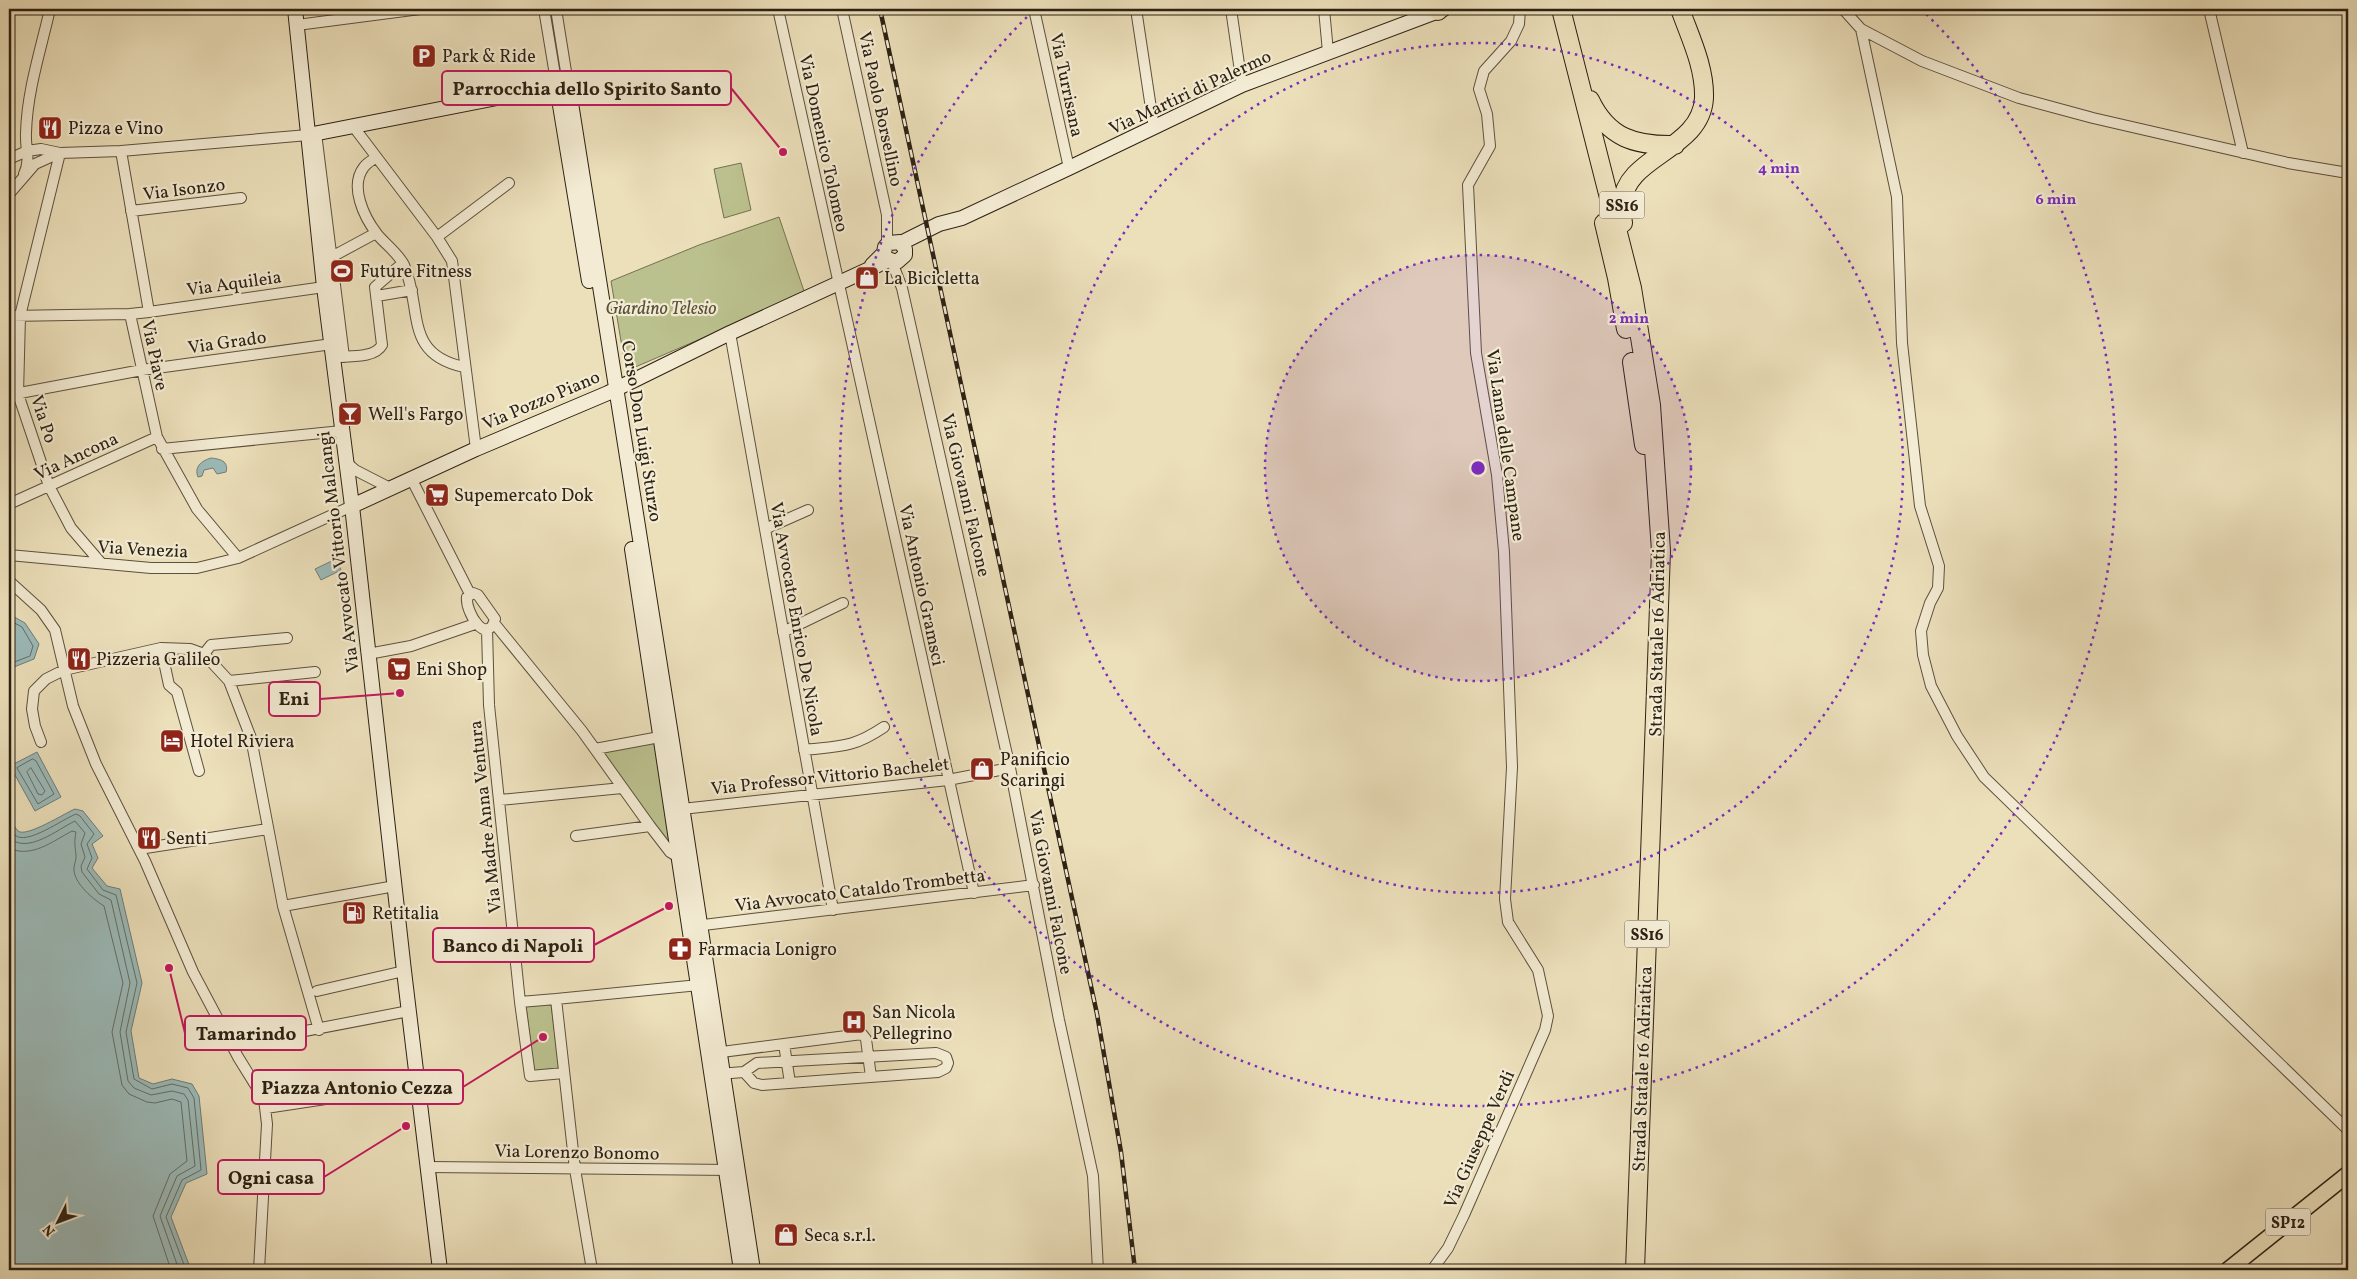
<svg xmlns="http://www.w3.org/2000/svg" width="2357" height="1279" viewBox="0 0 2357 1279" font-family="Vollkorn,serif">
  <style>
    .green { fill: #bbc18e; stroke: #747151 }
    .water { fill: #9cbbba; stroke: #6f7d78 }
    .lines { fill: none; stroke-linecap: round; stroke-linejoin: round }
    .shore { stroke: #646e67; stroke-width: 1 }
    .street-casing { stroke: #5c513e; stroke-width: 12 }
    .secondary-casing { stroke: #2c2114; stroke-width: 16 }
    .primary-casing { stroke: #2c2114; stroke-width: 18 }
    .highway-casing { stroke: #2c2114; stroke-width: 20 }
    .street { stroke: #f3ebd3; stroke-width: 10 }
    .secondary { stroke: #f3ebd3; stroke-width: 14 }
    .primary { stroke: #ece0bb; stroke-width: 15 }
    .highway { stroke: #ece0bb; stroke-width: 18 }
    .rail-casing { stroke: #2c2114; stroke-width: 4.5 }
    .rail { stroke: #f3ebd3; stroke-width: 2.5; stroke-dasharray: 8; stroke-linecap: butt }
    .ring { fill: none; stroke: #7b2cbf; stroke-width: 2.5; stroke-dasharray: 2.5 5 }
    .labels { text-anchor: middle; stroke-width: 4.5; stroke-linejoin: round; paint-order: stroke }
    .shield { fill: #f3ebd3; stroke: #685e4d; stroke-width: 1 }
    .shield-label { font-size: 16px; font-weight: bold; fill: #2c2114 }
    .poi-label { font-size: 18px; fill: #2c2114; stroke: #f3ebd3; text-anchor: start }
    .street-label { font-size: 18px; fill: #2c2114; stroke: #f3ebd3 }
    .park-label { font-size: 18px; font-style: italic; fill: #575139; stroke: #f3ebd3 }
    .centre { fill: #7b2cbf; stroke: #f3ebd3; stroke-width: 2.5 }
    .ring-label { font-size: 15px; text-anchor: middle; font-weight: bold; fill: #7b2cbf; stroke: #f3ebd3; stroke-width: 4.5; stroke-linejoin: round; paint-order: stroke }
    .leader { fill: none; stroke: #c2185b; stroke-width: 2 }
    .callout-dot { fill: #c2185b; stroke: #f3ebd3; stroke-width: 2 }
    .callout { fill: #f3ebd3; stroke: #c2185b; stroke-width: 2 }
    .callout-label { font-size: 19px; text-anchor: middle; font-weight: bold; fill: #2c2114 }
  </style>
  <rect width="100%" height="100%" fill="#ece0bb"/>
  <filter id="stains"><feTurbulence type="fractalNoise" baseFrequency=".004" numOctaves="4"/><feColorMatrix values="0 0 0 0 .2 0 0 0 0 .09 0 0 0 0 .02 0 0 0 .5 -.17"/></filter>
  <radialGradient id="worn" r=".72"><stop offset=".6" stop-color="#630" stop-opacity="0"/><stop offset="1" stop-color="#630" stop-opacity=".3"/></radialGradient>
  <path class="green" d="M741,163L751,210L724,218L714,169Z
    M779,217L805,294L626,371L611,281L699,245Z
    M658,740L676,851L670,848L600,751Z
    M551,1003L559,1068L534,1071L526,1006Z"/>
  <path class="water" d="M211,458C220,459 229,461 226,472L217,474L213,468L204,470L202,476L198,477C194,467 201,461 211,458Z
    M336,559L341,570L321,580L315,569Z
    M9,614L25,623L39,644L34,659L9,669Z
    M37,752L61,797L35,811L10,766Z
    M75,809L83,811L103,836L92,844L98,858L92,868L107,886L120,889L142,983L131,1031L139,1078L153,1084L172,1079L192,1084L199,1096L207,1174L186,1183L171,1217L191,1270H9V814C11,819 14,827 18,831C26,838 65,813 75,809Z"/>
  <g class="lines">
    <path class="shore" d="M9,620L22,627L33,646L30,656L9,664
      M33,759L36,761L54,794L38,804L17,768Z
      M31,768L45,791L42,795L38,794L27,772Z
      M9,824C10,828 12,832 15,835C26,846 63,819 76,814L80,816L94,834L87,844L92,858L87,869L103,890L116,895L137,983L126,1032L134,1079L152,1089L172,1084L188,1088L194,1098L201,1170L182,1180L166,1217L186,1270
      M9,837C26,856 58,829 75,821L85,833L81,844L85,857L81,866L82,872L99,894L111,900L130,983L120,1032L128,1081L134,1088L151,1095L172,1091L184,1094L188,1100L195,1166L177,1176L160,1216L179,1270
      M9,848C31,859 53,841 72,831L76,832C74,843 75,845 76,855C77,860 73,865 74,871C76,885 93,899 104,906L123,983L112,1032L122,1085L129,1094L147,1102L155,1103L172,1099L181,1102L187,1161L170,1174L153,1216L171,1270"/>
    <defs>
      <path id="street" d="M544,9L557,87
        M556,9L568,84
        M778,9L974,893
        M842,9L887,215V244
        M1034,9L1069,168
        M1136,9L1154,128
        M1231,9L1242,85
        M1324,9L1328,52
        M1843,9L1861,29L1897,197L1902,343L1920,506L1939,566L1938,588L1930,603L1921,631L1923,655L1931,686L1957,736L1984,777L2348,1130
        M2209,9L2243,153
        M297,25L420,9
        M1861,29L1922,61L2019,98L2093,118L2288,163L2348,173
        M353,126L437,237L452,261L476,449
        M316,133L344,357
        M121,151L149,312L130,314L157,437L197,509L238,558
        M60,153L20,316L18,394L49,486L71,528L101,563
        M376,158C372,160 367,163 364,167C349,186 364,217 377,234C385,244 398,253 404,265C423,309 403,354 464,367
        M9,159L27,151L41,149L60,153L121,151L308,135
        M24,174C31,160 25,148 26,133C27,91 41,49 50,9
        M9,194L35,164L57,154
        M131,211L241,198
        M437,237L509,183
        M326,260L376,233
        M892,262L902,288L1010,768L1059,1020L1093,1176L1098,1270
        M377,296L412,290
        M149,312L324,287
        M9,316L130,314
        M730,333L833,910
        M337,357C351,356 375,358 382,345L375,287L403,263
        M9,395L142,370L332,344
        M162,449L342,431
        M346,462L355,470L392,489
        M412,480L470,594
        M9,504L157,437
        M765,529L808,510
        M9,555L151,568H197L238,558L352,506
        M9,581L41,610L55,630L73,706L96,764L145,861L193,972L238,1057L264,1099L267,1124L259,1270
        M473,593L478,595L495,619C487,647 465,612 467,597Z
        M494,623L582,731L650,826L670,852L680,858
        M487,629L489,705L520,1002
        M783,632L843,603
        M161,648L169,685L177,692L199,771
        M204,654L229,681L251,738L283,906L319,1030
        M368,654L411,646L475,624
        M229,681L315,672
        M41,742L35,726L32,709L34,691L46,679L64,670L161,648L190,649L204,654L211,645L287,638
        M595,749L665,736
        M804,750C840,746 853,748 884,727
        M500,800L622,788
        M682,809L948,780L1010,768
        M576,836L650,826
        M139,849L268,829
        M283,906L395,886
        M695,926L1034,885
        M317,991L404,971
        M556,999L699,985
        M784,1044L790,1083
        M232,1045L409,1011
        M714,1053L862,1034L866,1039L871,1077
        M936,1053L946,1057L948,1063L946,1068L938,1072L762,1085L754,1083L744,1072L757,1063Z
        M564,1073L530,1076L520,1002L556,999L575,1169L592,1270
        M718,1074L744,1072
        M266,1108L418,1085
        M427,1167L732,1170
        M1432,1270L1448,1248L1464,1215L1545,1030L1548,1016L1538,970L1508,922L1505,899L1512,767L1504,552L1497,475L1476,353L1468,185L1490,146L1487,114L1479,89L1484,71L1511,41L1519,24L1520,9"/>
      <path id="secondary" d="M295,9L324,287L352,506L404,971L440,1270
        M557,87L589,281
        M308,135L568,84L672,741L753,1270
        M901,243L939,224L962,218L1069,168L1242,85L1444,9
        M872,265L884,253L885,247L889,243L900,242L905,249V255L897,262L887,259L884,254
        M352,506L476,449L608,393L730,333L889,260
        M632,549L741,1270"/>
      <path id="primary" d="M2228,1270L2348,1174"/>
      <path id="highway" d="M1561,9L1632,288L1651,405L1661,551L1635,1270
        M1438,11V9
        M1590,100C1608,138 1635,146 1675,145
        M1604,223L1617,278L1626,329
        M1623,223C1622,217 1621,210 1622,204C1625,155 1701,151 1704,98C1705,67 1690,37 1680,9
        M1632,362L1644,445"/>
    </defs>
    <use href="#street" class="street-casing"/>
    <use href="#secondary" class="secondary-casing"/>
    <use href="#primary" class="primary-casing"/>
    <use href="#highway" class="highway-casing"/>
    <use href="#street" class="street"/>
    <use href="#secondary" class="secondary"/>
    <use href="#primary" class="primary"/>
    <use href="#highway" class="highway"/>
    <defs>
      <path id="rail" d="M880,9L1097,1014L1121,1152L1135,1270"/>
    </defs>
    <use href="#rail" class="rail-casing"/>
    <use href="#rail" class="rail"/>
  </g>
  <circle cx="1478" cy="468" r="213" fill="#7b2cbf" fill-opacity=".12"/>
  <g class="ring">
    <circle cx="1478" cy="468" r="213"/>
    <circle cx="1478" cy="468" r="425"/>
    <path d="M1921 9A638 638 0 1 1 1035 9"/>
  </g>
  <defs>
    <symbol id="parking-square" viewBox="-11 -11 22 22"><rect x="-9" y="-9" width="18" height="18" rx="4" fill="#8f2418" stroke="#f3ebd3"/><path d="M-3.5-5.5H1a3.5 3.5 0 0 1 0 7H-1V5.5H-3.5ZM-1-3.4V-.6H.8a1.4 1.4 0 0 0 0-2.8Z" fill="#fff"/></symbol>
    <symbol id="restaurant-square" viewBox="-11 -11 22 22"><rect x="-9" y="-9" width="18" height="18" rx="4" fill="#8f2418" stroke="#f3ebd3"/><path d="M-5-6h1v4h1v-4h1v4h1v-4h1v5L-1.5 .5V6h-2V.5L-5-1ZM5-6V6H3V1.5H1.5Q1.5-4 5-6Z" fill="#fff"/></symbol>
    <symbol id="stadium-square" viewBox="-11 -11 22 22"><rect x="-9" y="-9" width="18" height="18" rx="4" fill="#8f2418" stroke="#f3ebd3"/><path d="M0-5a6.5 5 0 1 0 0 10a6.5 5 0 1 0 0-10ZM-3.5-1.8h7v3.6h-7Z" fill="#fff"/></symbol>
    <symbol id="shop-square" viewBox="-11 -11 22 22"><rect x="-9" y="-9" width="18" height="18" rx="4" fill="#8f2418" stroke="#f3ebd3"/><path d="M-5-2.5h2.3a2.7 3.5 0 0 1 5.4 0H5L5.5 6h-11ZM-1.5-2.5h3a1.5 2.3 0 0 0-3 0Z" fill="#fff"/></symbol>
    <symbol id="bar-square" viewBox="-11 -11 22 22"><rect x="-9" y="-9" width="18" height="18" rx="4" fill="#8f2418" stroke="#f3ebd3"/><path d="M-6-5H6L.8 .8V4.5H3.5V6h-7V4.5H-.8V.8Z" fill="#fff"/></symbol>
    <symbol id="supermarket-square" viewBox="-11 -11 22 22"><rect x="-9" y="-9" width="18" height="18" rx="4" fill="#8f2418" stroke="#f3ebd3"/><path d="M-6-5.5h2.5l.6 2H6L4.5 2H-2.5L-4.4-4H-6ZM-1.5 3.2a1.3 1.3 0 1 0 .1 0ZM3 3.2a1.3 1.3 0 1 0 .1 0Z" fill="#fff"/></symbol>
    <symbol id="hotel-square" viewBox="-11 -11 22 22"><rect x="-9" y="-9" width="18" height="18" rx="4" fill="#8f2418" stroke="#f3ebd3"/><path d="M-6-4.5h1.5V1H6V5H4.5V3h-9V5H-6ZM-4 0a1.8 1.8 0 1 1 3.6 0ZM.5 0V-2.5h3Q6-2.5 6 0Z" fill="#fff"/></symbol>
    <symbol id="fuel-square" viewBox="-11 -11 22 22"><rect x="-9" y="-9" width="18" height="18" rx="4" fill="#8f2418" stroke="#f3ebd3"/><path d="M-5.5-6h7V0h2V4h1.3V-2.5L3-4.5l.8-.8L6-3V5H2.5V1h-1V6h-7ZM-4.2-4.7v3.2H.2V-4.7Z" fill="#fff"/></symbol>
    <symbol id="pharmacy-square" viewBox="-11 -11 22 22"><rect x="-9" y="-9" width="18" height="18" rx="4" fill="#8f2418" stroke="#f3ebd3"/><path d="M-2-6h4v4h4v4h-4v4h-4v-4h-4v-4h4Z" fill="#fff"/></symbol>
    <symbol id="hospital-square" viewBox="-11 -11 22 22"><rect x="-9" y="-9" width="18" height="18" rx="4" fill="#8f2418" stroke="#f3ebd3"/><path d="M-5-5h3v3.5h4V-5h3V5h-3V1.5h-4V5h-3Z" fill="#fff"/></symbol>
  </defs>
  <g fill-rule="evenodd">
    <use href="#parking-square" x="410" y="42" width="28" height="28"/>
    <use href="#restaurant-square" x="36" y="114" width="28" height="28"/>
    <use href="#stadium-square" x="328" y="257" width="28" height="28"/>
    <use href="#shop-square" x="853" y="264" width="28" height="28"/>
    <use href="#bar-square" x="336" y="400" width="28" height="28"/>
    <use href="#supermarket-square" x="423" y="481" width="28" height="28"/>
    <use href="#restaurant-square" x="65" y="645" width="28" height="28"/>
    <use href="#supermarket-square" x="385" y="655" width="28" height="28"/>
    <use href="#hotel-square" x="158" y="727" width="28" height="28"/>
    <use href="#shop-square" x="968" y="755" width="28" height="28"/>
    <use href="#restaurant-square" x="135" y="824" width="28" height="28"/>
    <use href="#fuel-square" x="340" y="899" width="28" height="28"/>
    <use href="#pharmacy-square" x="666" y="935" width="28" height="28"/>
    <use href="#hospital-square" x="840" y="1008" width="28" height="28"/>
    <use href="#shop-square" x="772" y="1221" width="28" height="28"/>
  </g>
  <g class="labels">
    <g class="shield">
      <rect x="1599.5" y="191.5" width="45" height="27" rx="4"/>
      <rect x="1624.5" y="920.5" width="45" height="27" rx="4"/>
      <rect x="2265.5" y="1208.5" width="45" height="27" rx="4"/>
    </g>
    <g class="shield-label">
      <text x="1622" y="211">SS16</text>
      <text x="1647" y="940">SS16</text>
      <text x="2288" y="1228">SP12</text>
    </g>
    <g class="poi-label">
      <text x="442" y="62">Park &amp; Ride</text>
      <text x="68" y="134">Pizza e Vino</text>
      <text x="360" y="277">Future Fitness</text>
      <text x="884" y="284">La Bicicletta</text>
      <text x="368" y="420">Well's Fargo</text>
      <text x="454" y="501">Supemercato Dok</text>
      <text x="96" y="665">Pizzeria Galileo</text>
      <text x="416" y="675">Eni Shop</text>
      <text x="190" y="747">Hotel Riviera</text>
      <text x="1000" y="765">Panificio<tspan x="1000" dy="21">Scaringi</tspan></text>
      <text x="166" y="844">Senti</text>
      <text x="372" y="919">Retitalia</text>
      <text x="698" y="955">Farmacia Lonigro</text>
      <text x="872" y="1018">San Nicola<tspan x="872" dy="21">Pellegrino</tspan></text>
      <text x="804" y="1241">Seca s.r.l.</text>
    </g>
    <g class="street-label">
      <text transform="translate(1067 85) rotate(78)" y="6">Via Turrisana</text>
      <text transform="translate(1190 92) rotate(-25)" y="6">Via Martiri di Palermo</text>
      <text transform="translate(881 109) rotate(78)" y="6">Via Paolo Borsellino</text>
      <text transform="translate(824 143) rotate(78)" y="6">Via Domenico Tolomeo</text>
      <text transform="translate(184 189) rotate(-7)" y="6">Via Isonzo</text>
      <text transform="translate(234 283) rotate(-8)" y="6">Via Aquileia</text>
      <text transform="translate(227 342) rotate(-8)" y="6">Via Grado</text>
      <text transform="translate(155 355) rotate(78)" y="6">Via Piave</text>
      <text transform="translate(541 400) rotate(-23)" y="6">Via Pozzo Piano</text>
      <text transform="translate(44 419) rotate(72)" y="6">Via Po</text>
      <text transform="translate(642 431) rotate(81)" y="6">Corso Don Luigi Sturzo</text>
      <text transform="translate(1506 445) rotate(82)" y="6">Via Lama delle Campane</text>
      <text transform="translate(76 456) rotate(-25)" y="6">Via Ancona</text>
      <text transform="translate(966 495) rotate(77)" y="6">Via Giovanni Falcone</text>
      <text transform="translate(143 549) rotate(3)" y="6">Via Venezia</text>
      <text transform="translate(338 552) rotate(-97)" y="6">Via Avvocato Vittorio Malcangi</text>
      <text transform="translate(922 585) rotate(78)" y="6">Via Antonio Gramsci</text>
      <text transform="translate(797 619) rotate(80)" y="6">Via Avvocato Enrico De Nicola</text>
      <text transform="translate(1657 634) rotate(-89)" y="6">Strada Statale 16 Adriatica</text>
      <text transform="translate(830 776) rotate(-6)" y="6">Via Professor Vittorio Bachelet</text>
      <text transform="translate(485 817) rotate(-96)" y="6">Via Madre Anna Ventura</text>
      <text transform="translate(860 890) rotate(-7)" y="6">Via Avvocato Cataldo Trombetta</text>
      <text transform="translate(1051 892) rotate(79)" y="6">Via Giovanni Falcone</text>
      <text transform="translate(1642 1069) rotate(-88)" y="6">Strada Statale 16 Adriatica</text>
      <text transform="translate(1479 1139) rotate(-66)" y="6">Via Giuseppe Verdi</text>
      <text transform="translate(577 1152) rotate(1)" y="6">Via Lorenzo Bonomo</text>
    </g>
    <g class="park-label">
      <text x="661" y="314">Giardino Telesio</text>
    </g>
  </g>
  <circle cx="1478" cy="468" r="8" class="centre"/>
  <g class="ring-label">
    <text x="1779" y="173">4 min</text>
    <text x="2056" y="204">6 min</text>
    <text x="1629" y="323">2 min</text>
  </g>
  <path class="leader" d="M783 152L731 88M400 693L320 699M669 906L594 945M169 968L185 1033M543 1037L463 1087M406 1126L324 1177"/>
  <g class="callout-dot">
    <circle cx="783" cy="152" r="5"/>
    <circle cx="400" cy="693" r="5"/>
    <circle cx="669" cy="906" r="5"/>
    <circle cx="169" cy="968" r="5"/>
    <circle cx="543" cy="1037" r="5"/>
    <circle cx="406" cy="1126" r="5"/>
  </g>
  <g class="callout">
    <rect x="442" y="71" width="289" height="34" rx="5"/>
    <rect x="269" y="682" width="51" height="34" rx="5"/>
    <rect x="433" y="928" width="161" height="34" rx="5"/>
    <rect x="185" y="1016" width="121" height="34" rx="5"/>
    <rect x="252" y="1070" width="211" height="34" rx="5"/>
    <rect x="218" y="1160" width="106" height="34" rx="5"/>
  </g>
  <g class="callout-label">
    <text x="587" y="95">Parrocchia dello Spirito Santo</text>
    <text x="294" y="705">Eni</text>
    <text x="513" y="952">Banco di Napoli</text>
    <text x="246" y="1040">Tamarindo</text>
    <text x="357" y="1094">Piazza Antonio Cezza</text>
    <text x="271" y="1184">Ogni casa</text>
  </g>
  <rect width="2357" height="1279" fill="none" stroke="#ece0bb" stroke-width="30"/>
  <rect x="10" y="10" width="2337" height="1259" fill="none" stroke="#2c2114" stroke-width="2.5"/>
  <rect x="15" y="15" width="2327" height="1249" fill="none" stroke="#2c2114"/>
  <g transform="translate(58 1222) rotate(228)" stroke="#f3ebd3" stroke-width="4" paint-order="stroke">
  <path d="M0-4L9 19L0 12L-9 19Z" fill="#2c2114"/>
  <text y="-8" font-size="14" font-weight="bold" text-anchor="middle" fill="#2c2114">N</text>
  </g>
  <rect width="100%" height="100%" filter="url(#stains)"/>
  <rect width="100%" height="100%" fill="url(#worn)"/>
</svg>
